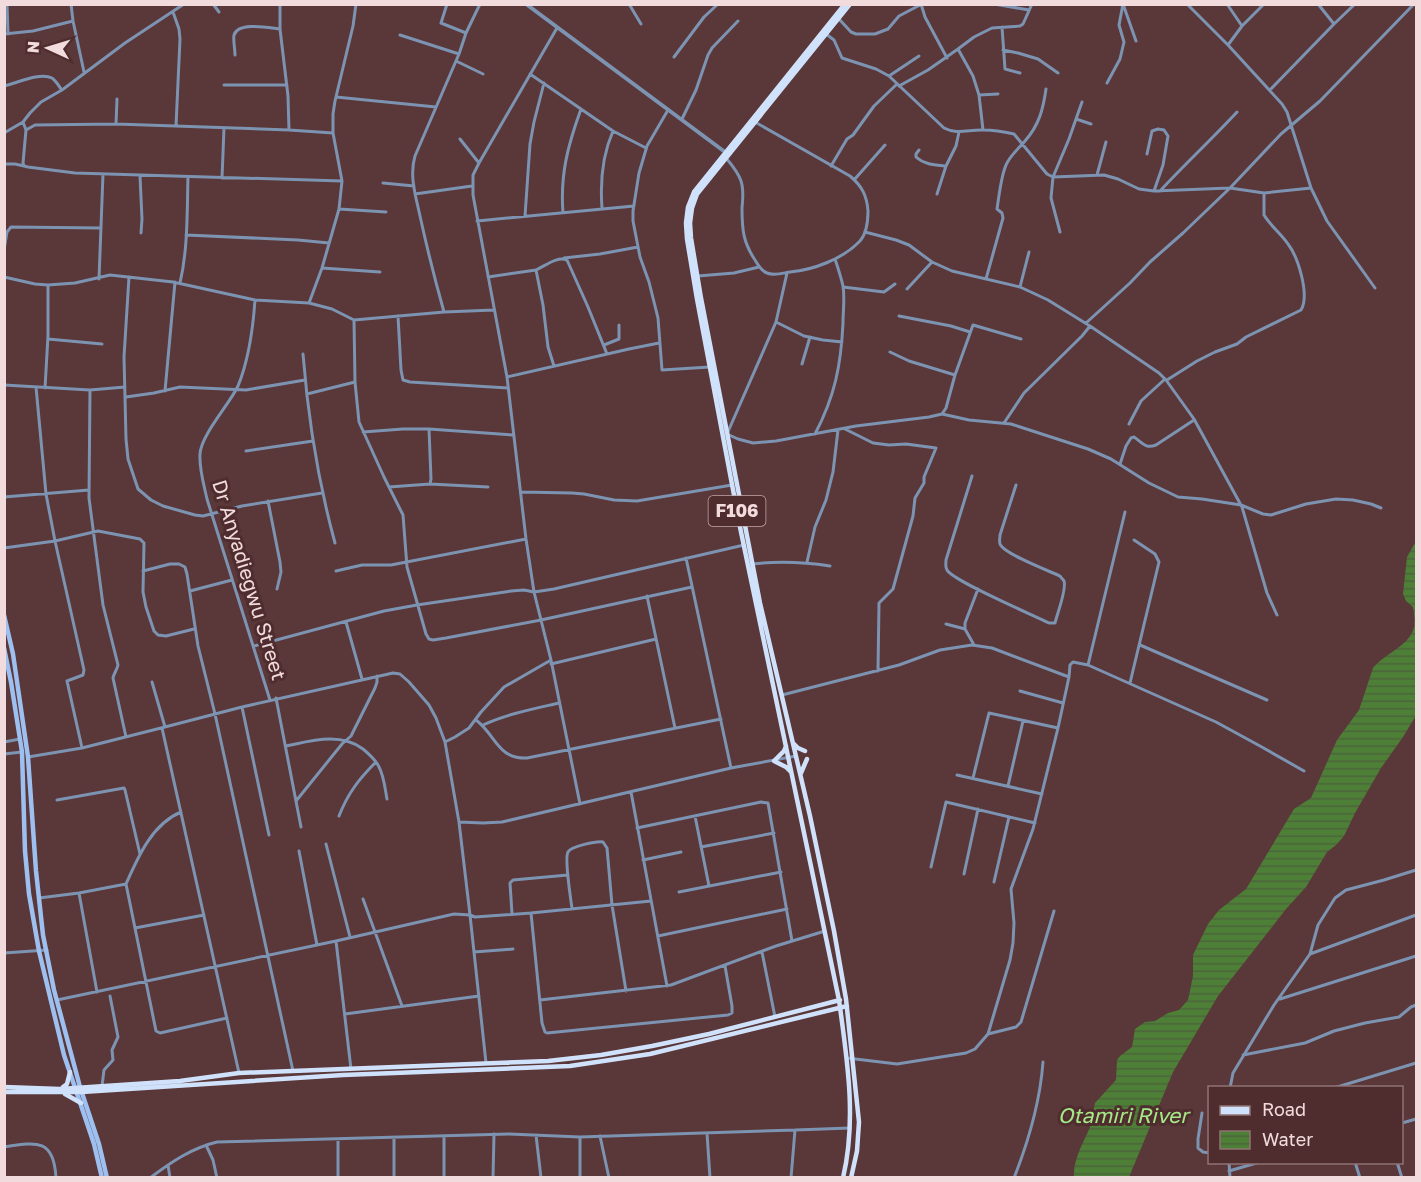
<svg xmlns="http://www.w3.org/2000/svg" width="1421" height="1182" viewBox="0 0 1421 1182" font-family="'Golos Text',sans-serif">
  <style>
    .water { fill: url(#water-rules) }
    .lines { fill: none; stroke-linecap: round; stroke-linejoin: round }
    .minor { stroke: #7d93b2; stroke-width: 3 }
    .tertiary { stroke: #7d93b2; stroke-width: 4 }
    .secondary { stroke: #9ec0f1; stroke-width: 4.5 }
    .primary { stroke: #d0e2fb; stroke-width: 4.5 }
    .labels { text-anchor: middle; stroke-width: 6; stroke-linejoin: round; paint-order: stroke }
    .shield { fill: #4f2d2e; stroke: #c1a7a8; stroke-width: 1.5 }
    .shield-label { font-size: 18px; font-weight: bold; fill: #f2dbdc }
    .street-label { font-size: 20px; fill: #f2dbdc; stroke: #4f2d2e }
    .water-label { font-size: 21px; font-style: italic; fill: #a5e987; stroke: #4f2d2e }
  </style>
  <defs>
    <pattern id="water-rules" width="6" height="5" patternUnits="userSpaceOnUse" patternTransform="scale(1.5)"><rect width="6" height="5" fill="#4e7f37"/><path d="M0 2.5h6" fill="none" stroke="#4c643c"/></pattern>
  </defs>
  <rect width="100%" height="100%" fill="#5a3738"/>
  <path class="water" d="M1416,541V711L1415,717L1403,737L1381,768L1355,813L1344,836L1336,845L1327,852L1306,887L1286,909L1218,996L1173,1072L1129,1177H1074C1073,1157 1085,1141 1092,1122C1094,1116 1093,1109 1095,1103L1116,1080L1117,1060L1120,1056L1132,1047L1135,1029L1145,1022L1155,1021L1168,1013L1179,1010L1188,1000L1193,976V955L1208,924L1219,910L1246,889L1294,809L1311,798L1337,740L1359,710L1373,668C1385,653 1410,646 1414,627C1415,620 1414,613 1413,607L1406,601L1403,594L1407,557Z"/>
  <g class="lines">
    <path class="minor" d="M7,4L8,34
      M71,4L73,21L84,72
      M213,4L219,12
      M280,4V29L288,96L289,130
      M447,4L441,23L466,33
      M629,4L641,24
      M921,4L925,17L947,58
      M994,4L1029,10
      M1123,4L1136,41
      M1187,4L1228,45L1282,104L1287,112L1311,188L1327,221L1375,288
      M1227,4L1242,26
      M1318,4L1334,24
      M173,12L179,29L180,39L176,126
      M839,19L851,32L856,34H875L888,29L899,16L920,5
      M1002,27L1005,69L1020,73
      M557,28L479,163L473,175V195L507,377L526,539L534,592L551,660L580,804
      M4,34L33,31L73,21
      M826,34L834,40L842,58L876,69L889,76L919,56
      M400,35L459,54
      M1228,45L1242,26L1264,4
      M958,49L974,37L992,28L1020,26L1023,24L1032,4
      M1003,50L1018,53L1038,59L1058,73
      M235,55C235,49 233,40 234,35C238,21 270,28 280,29
      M674,57L704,17L718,4
      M456,61L483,74
      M530,74L613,131L646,148
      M889,76L944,128C957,135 970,129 984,130C994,130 1005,132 1014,134L1047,174L1053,177L1104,175L1118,179L1139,189L1154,191L1230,188L1264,193L1311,188
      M1107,83L1120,59L1124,42L1119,25L1123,4
      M224,85H287
      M4,86C17,83 40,72 52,78C56,81 59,86 61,89
      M899,86L928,70L958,49L973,76L979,95L998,94
      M1270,90L1334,24L1355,4
      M979,95L983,130
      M336,97L436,107
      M668,110L647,146L639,173L633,211V221L640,257L649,282L658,318L662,370L710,367
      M682,119L696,90L708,55L712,48L738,21
      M1076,119L1091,124
      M23,122L26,130L23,163L24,166L28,167L75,173L342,181
      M116,124L117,99
      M26,130L35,125L116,124L289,130L333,133
      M4,133L23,122L30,113L41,102L62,90L125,43L184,4
      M460,139L479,163
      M919,150L916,154V157C925,165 935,165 946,166
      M1147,154L1152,131L1158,129L1164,130L1168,136L1163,165L1154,191
      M726,158C732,165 738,172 741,181C744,190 743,199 742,208C742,229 743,242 755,260C758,265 761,271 767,273C774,276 783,273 790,272C813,270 843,259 860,241C867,233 868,222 868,211C867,196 862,186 850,176L755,122
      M4,164H15L24,166
      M831,166L847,139L853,135L874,106L897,84
      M1097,175L1106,142
      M140,176L142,219L141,233
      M222,178L224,128
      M854,180L885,145
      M383,183L414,186
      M1160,191C1185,164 1212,139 1237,112
      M415,194L472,186
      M937,194L946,166L956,146L959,132
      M602,208C600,181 602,156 613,131
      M339,209L386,212
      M563,213C560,174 568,145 581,109
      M525,216L530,144L534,122L544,83
      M477,221L634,206
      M865,232L896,240L909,245L932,262L952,271L1020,287L1033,293L1048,300L1090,326L1159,373L1166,380L1194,419L1242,507L1267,593L1277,615
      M1060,232L1051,198L1053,177L1069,139L1082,102
      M186,235L298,240L329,243
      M4,250L7,232L11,227L101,228
      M564,258L600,254L638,247
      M322,268L380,272
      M787,273L776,322L727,434L738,439L753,443L776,441L856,426L929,417L942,414L946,408L955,375L973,325L1021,339
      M698,276L734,273L759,267
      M4,277L35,284L48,285L75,283L110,275L173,282L255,300L309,303L332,309L354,320L444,312L494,310
      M129,277L124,357L126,439L128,459L138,489L151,500L163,506L195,515L203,516L242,506L322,493
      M488,277L536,270
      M99,279L103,174
      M986,279L1003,218L1002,213L997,209C999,197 1001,174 1007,163C1011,155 1019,148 1025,141C1039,125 1043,110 1046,89
      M180,283C188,249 187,212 188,177
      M843,287L884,292L895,284
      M1020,287L1029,252
      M907,289L932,262
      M255,300C253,329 249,359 238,386C229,405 201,435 200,454C199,469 204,485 207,499L270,700
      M309,303L322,268L339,209L342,181L333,133V114L335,101L353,26L356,4
      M444,312C435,280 427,248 420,216C416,197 409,176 415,156L459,54L466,33L480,4
      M398,316L401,370L403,380L410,382L508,388
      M899,316L951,326L970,332
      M354,320L355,382L359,422L384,477L403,515L407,567L426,634L429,639L433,640L446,638L541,620L692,587
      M776,322L804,336L823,340L842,342
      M1086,323L1130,283L1150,262L1183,233L1230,188L1281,134L1320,101L1414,4
      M48,339L102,344
      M604,345L619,339V325
      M890,352L909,361L955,375
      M303,354C308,418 318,481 335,543
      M802,364L810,337
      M554,366L548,347L543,305L536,270C545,266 557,256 567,260L588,307L607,354
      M507,377L629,349L659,343
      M1167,380L1197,361L1215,352L1237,344L1246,337L1301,310C1310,295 1298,257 1288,244C1281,234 1270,225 1264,215V193
      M4,385L90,390L125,387
      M36,387L46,494L55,541L84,670L83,675L67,681L82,748
      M45,388L48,336V285
      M90,390L89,498L103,605L118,665C117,670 114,673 113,678L126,737
      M165,391L175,282
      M307,394L355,382
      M126,397L154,393L180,387L246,390L305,380
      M942,414L969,420L1011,424L1088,449L1111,459L1149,483L1178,497L1202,499L1241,505L1263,514L1271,515L1306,504L1336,499L1353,500L1371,504L1381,508
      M1004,423L1024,393L1082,336L1090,326
      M1129,424L1141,401L1165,379
      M845,429L873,443L889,445L906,444L936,448L924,477V483L915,498L913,516L893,589L879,603L878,671
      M363,432L403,429H429L513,435
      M815,434C835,396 841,365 843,323C843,311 845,298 843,286C841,277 838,268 835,259
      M246,451L313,441
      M1120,464L1126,446L1131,438L1134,437C1143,443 1145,449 1156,445L1194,420
      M972,476L946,560C946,564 945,567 947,570C953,581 1033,615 1049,623H1055C1057,614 1067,589 1064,581C1063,579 1061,578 1060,576C1049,571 1004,554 1000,544C999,541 1000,538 1000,535L1016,485
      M430,484L488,487
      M389,487L430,484L431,479L429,429
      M521,492L572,493L584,494L614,500L637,501L732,485
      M4,497L89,490
      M268,501L280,562L281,572L277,589
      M4,548L55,541L98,531L140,539L144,543L143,592L146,607L154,631L158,635L166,636L194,629
      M686,558L731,768
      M807,562L815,527L826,500L833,472L838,430
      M752,564C779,561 804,562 830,566
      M143,571L170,564H179L185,567L187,574L198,646L215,714L293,1071
      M336,571L362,565H391L526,539
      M190,591L232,580
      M647,596L675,728
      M346,622L362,679
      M946,624L965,629
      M974,645L965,629V623L978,589
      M1140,645L1267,700
      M254,646L384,611L417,605L511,591L524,590L534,592L554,589L744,545
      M551,664L656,639
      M1088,665L1125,512
      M152,682L165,727
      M1130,683L1159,562L1155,554L1134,540
      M1020,691L1063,703
      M782,695L899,665L940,650L972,645L992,648L1069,677
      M276,698L301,827
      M242,707L269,835
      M476,720C496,735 497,759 527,758L721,719
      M483,725C507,714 533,709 559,703
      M162,728L239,1073
      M4,742L20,739
      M445,742L455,737L469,728L481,712L504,687L551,660
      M286,746C311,741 340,732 363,749C369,754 376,760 379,767C384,776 385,789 387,799
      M4,754L22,752
      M28,757L82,748L165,727L242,707L393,673L400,674L409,682L429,705L436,718L445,742L459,822L483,823L502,822L731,768L796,756
      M957,775L1042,794
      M973,778L989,713L1058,728
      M1008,786L1023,721
      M631,792L667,986
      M57,800L124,788L125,790L140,854
      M296,801L342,744L351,736L375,688L377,682V676
      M339,816C348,793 359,779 376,762
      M695,816L709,886
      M637,828L761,802L768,803L792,941
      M326,844L350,937
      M701,847L774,833
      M299,851L317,945
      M643,860L681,852
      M931,867L946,802L1035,823
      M964,874L978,809
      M994,882L1009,817
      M126,884L156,1031L160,1033L227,1018
      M679,892L781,872
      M79,893L97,992
      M39,898L79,893L126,884C138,857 152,824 181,812
      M363,899L402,1006
      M572,909C571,899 564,859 568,852C571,846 597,841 603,842L607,848L612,905L626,991
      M531,913L542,1023L545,1032L547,1033L728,1015L732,1013V1006L725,966
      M512,914L510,883L513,880L568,875
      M135,928L204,915
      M658,936L787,909
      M336,941L351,1069
      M474,952L513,949
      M762,952L775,1017
      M4,953L47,950
      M1310,954L1416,915
      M1280,999L1416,956
      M57,1000L336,941L454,914L470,915L459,822
      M540,1000L671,985L776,946L825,931
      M345,1014L479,996
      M988,1034L1016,1027L1021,1022L1054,911
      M1243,1055L1305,1043L1334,1031L1365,1023L1399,1017L1411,1007L1416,1005
      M847,1058L897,1064L966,1053L975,1049L988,1034L1010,960L1013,943L1014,923L1011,889L1033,829L1058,728L1069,677L1070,665L1073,662L1088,665L1216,722L1260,746L1304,771
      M486,1063L470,915L475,917L531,913L651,901
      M102,1086L104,1070L113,1060L112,1050L118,1037L110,996
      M1230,1088L1233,1073L1274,1005L1310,954L1318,925L1335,898L1346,890L1384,880L1416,870
      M1334,1088L1416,1063
      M1202,1113L1198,1139V1148L1203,1152L1210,1153
      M1402,1123L1416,1119
      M795,1130L850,1128
      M707,1133L710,1178
      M536,1135L541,1178
      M444,1136V1178
      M600,1136L609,1178
      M394,1137V1178
      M580,1137L795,1130L791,1178
      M206,1145L213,1160L217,1178
      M4,1147C36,1142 54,1138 56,1178
      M1229,1162L1230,1178
      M1355,1162L1360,1178
      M1397,1162L1402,1178
      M168,1165L170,1178
      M1229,1171L1260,1162
      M150,1178C171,1162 192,1148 217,1142L509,1134L580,1137V1178
      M338,1178V1139
      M493,1178L494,1134
      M1014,1178C1029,1140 1040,1103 1043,1062"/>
    <path class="tertiary" d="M526,4L725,152"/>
    <path class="secondary" d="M4,615L13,654L28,757L36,871L43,935L54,990L80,1087L99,1144L107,1178
      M4,648L11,682L22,752L25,851L29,894L39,951L64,1055L94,1144L102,1178"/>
    <path class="primary" d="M850,4L697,194L692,208L690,223L691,238L701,298L760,603L810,816L834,931L846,999L859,1122L857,1151L851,1178
      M794,744L798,748L805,751
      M786,746L784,751L774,761L786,767L791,772
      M801,773L807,759
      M4,1087L60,1089L180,1081L239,1073L548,1061L601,1055L652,1046L709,1034L840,1000
      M63,1087L67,1084L70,1072
      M4,1092H82L343,1075L570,1066L650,1054L847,1006
      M65,1094L81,1103
      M843,1178C857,1119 847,1059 839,1000L741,532L697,299L687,239L686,223L688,207L694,192L845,4"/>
  </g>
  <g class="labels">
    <rect class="shield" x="708.5" y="496" width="57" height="30" rx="4.5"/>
    <g class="shield-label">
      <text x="737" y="517">F106</text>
    </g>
    <g class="street-label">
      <text transform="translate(249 580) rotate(73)" y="7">Dr Anyadiegwu Street</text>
    </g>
    <g class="water-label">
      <text x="1123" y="1123">Otamiri River</text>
    </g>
  </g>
  <rect width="1421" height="1182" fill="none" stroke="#f2dbdc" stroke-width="12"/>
  <rect x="1208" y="1086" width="195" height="78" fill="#4f2d2e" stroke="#907374" stroke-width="1.5"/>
  <rect x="1220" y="1106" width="30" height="9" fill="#d0e2fb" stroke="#907374" stroke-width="1.5"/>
  <text x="1262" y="1116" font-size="18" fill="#f2dbdc">Road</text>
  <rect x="1220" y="1131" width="30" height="18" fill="url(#water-rules)" stroke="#907374" stroke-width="1.5"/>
  <text x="1262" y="1146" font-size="18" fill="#f2dbdc">Water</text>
  <g transform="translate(48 48) rotate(274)" stroke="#4f2d2e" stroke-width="4.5" paint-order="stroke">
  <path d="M0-4.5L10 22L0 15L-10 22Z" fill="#f2dbdc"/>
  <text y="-9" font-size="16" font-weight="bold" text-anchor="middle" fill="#f2dbdc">N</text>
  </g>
</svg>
